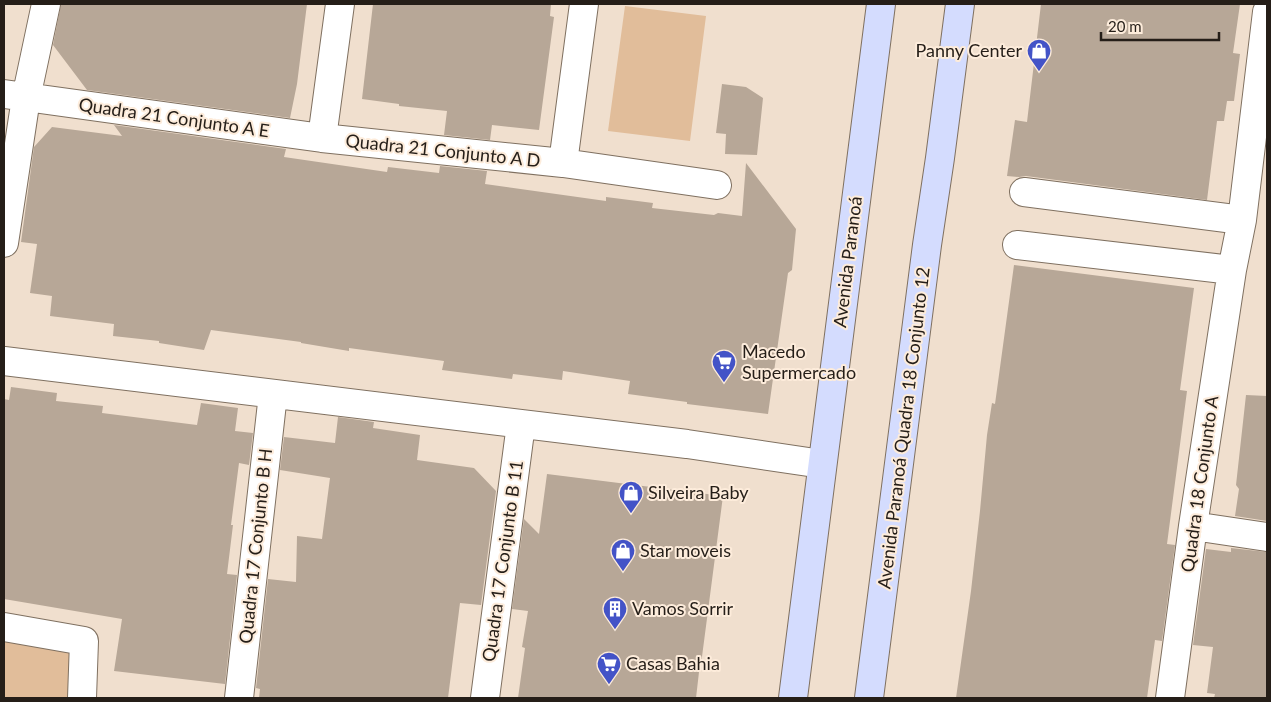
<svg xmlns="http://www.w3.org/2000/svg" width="1271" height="702" viewBox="0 0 1271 702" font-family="Lato,sans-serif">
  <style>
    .green { fill: #e1bd9a }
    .building { fill: #b7a797 }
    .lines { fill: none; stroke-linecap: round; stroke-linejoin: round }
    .street-casing { stroke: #7f7060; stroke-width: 30 }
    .secondary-casing { stroke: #7f7060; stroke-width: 30 }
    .street { stroke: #fff; stroke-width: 28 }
    .secondary { stroke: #d4dcfe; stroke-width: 28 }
    .labels { text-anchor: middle; stroke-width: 4; stroke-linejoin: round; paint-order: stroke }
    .poi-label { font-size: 18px; fill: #251e18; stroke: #fdecdb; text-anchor: start }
    .street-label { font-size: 18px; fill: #251e18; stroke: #fdecdb }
  </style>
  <rect width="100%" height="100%" fill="#f0dfce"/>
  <path class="green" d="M625,6L706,16L690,141L608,131Z
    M4,639L92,649L88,698H4Z"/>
  <path class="building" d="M61,4H307L297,84L290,118L87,90L53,45Z
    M373,4H551L550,16L554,17L539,130L492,125L490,140L444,135L447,111L399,106V104L362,99Z
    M1041,4H1240L1233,53L1240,54L1234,101H1227L1224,121H1217L1207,200L1026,176L1019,177L1007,176L1015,120L1027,122Z
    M722,84L746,87L763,98L757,155L725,154L726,134L716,133Z
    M114,125L286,149L284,157L387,172L388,167L439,173L440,166L487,171L485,184L606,201V197L653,203L652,208L714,215L718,213L742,216L746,163L796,229L792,270L788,273L768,414L687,404V402L628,394L630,381L563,371L562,380L513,374L512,379L442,370L444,361L349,348V351L301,343V342L211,330L204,350L159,343V341L113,336L114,324L50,316L52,296L30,293L37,244L21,242L34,147L52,127L122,136Z
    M1014,265L1194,288L1180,390L1187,391L1167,544L1175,545L1162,641L1155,640L1147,698H956L971,591L980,511L987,435L992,403L995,404Z
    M11,387L57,393L56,401L103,406L102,413L197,425L201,403L238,408L235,431L253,433L249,465L239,463L231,525H233L227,574L237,575L225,684L114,671L122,619L4,599V399L9,400Z
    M1246,395L1267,396V521L1235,516L1239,489L1236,485Z
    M338,417L374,422L373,428L420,435L417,460L474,468L496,491L481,605L460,603L448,698H259L260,689L256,688L268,579L296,582L297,536L322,539L330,478L280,470L284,437L335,443Z
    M547,474L723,496L700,672H699L696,698H518L525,648L522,647L528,611L512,609L524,519L539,534Z
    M1231,548L1267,552V698H1214L1215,694L1207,693L1213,647L1193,645L1206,549L1231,552Z"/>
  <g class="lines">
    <defs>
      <path id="street" d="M4,94L322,138L563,163L717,185
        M322,138L340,4
        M563,163L584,4
        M1024,192L1242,220
        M4,243L26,98L46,4
        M1017,245L1232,270
        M4,361L687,444L822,464
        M1193,526L1267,537
        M4,627L84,641L82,698
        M239,698L273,394
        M485,698L521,424
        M1170,698L1193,526L1232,270L1242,220L1267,12"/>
      <path id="secondary" d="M793,698L881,4
        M869,698L927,245L940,158L960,4"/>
    </defs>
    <use href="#street" class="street-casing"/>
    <use href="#secondary" class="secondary-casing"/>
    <use href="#street" class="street"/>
    <use href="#secondary" class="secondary"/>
  </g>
  <defs>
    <symbol id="shop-pin" viewBox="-11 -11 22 30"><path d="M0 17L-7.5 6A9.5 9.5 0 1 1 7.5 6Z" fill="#4353c7" stroke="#fdecdb"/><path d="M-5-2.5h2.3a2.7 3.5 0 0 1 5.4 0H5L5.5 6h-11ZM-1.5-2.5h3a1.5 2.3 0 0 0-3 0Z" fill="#fff"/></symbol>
    <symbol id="supermarket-pin" viewBox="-11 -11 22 30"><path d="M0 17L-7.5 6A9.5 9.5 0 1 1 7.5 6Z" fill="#4353c7" stroke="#fdecdb"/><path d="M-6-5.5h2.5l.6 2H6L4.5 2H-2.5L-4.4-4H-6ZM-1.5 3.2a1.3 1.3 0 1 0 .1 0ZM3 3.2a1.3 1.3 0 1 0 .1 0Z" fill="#fff"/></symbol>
    <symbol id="building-pin" viewBox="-11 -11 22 30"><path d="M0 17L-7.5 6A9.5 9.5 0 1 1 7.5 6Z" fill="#4353c7" stroke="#fdecdb"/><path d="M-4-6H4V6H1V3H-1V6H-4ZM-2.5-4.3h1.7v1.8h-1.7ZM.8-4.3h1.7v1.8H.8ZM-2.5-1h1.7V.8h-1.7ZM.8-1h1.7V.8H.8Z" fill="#fff"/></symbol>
  </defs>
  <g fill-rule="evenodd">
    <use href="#shop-pin" x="1025" y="37" width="28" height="38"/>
    <use href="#supermarket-pin" x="710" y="348" width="28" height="38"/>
    <use href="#shop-pin" x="617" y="479" width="28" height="38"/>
    <use href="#shop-pin" x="609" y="537" width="28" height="38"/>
    <use href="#building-pin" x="601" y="595" width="28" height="38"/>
    <use href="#supermarket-pin" x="595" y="650" width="28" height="38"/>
  </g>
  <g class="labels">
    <g class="poi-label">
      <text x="1022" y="57" text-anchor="end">Panny Center</text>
      <text x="742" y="358">Macedo<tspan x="742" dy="21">Supermercado</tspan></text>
      <text x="648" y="499">Silveira Baby</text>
      <text x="640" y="557">Star moveis</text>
      <text x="632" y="615">Vamos Sorrir</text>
      <text x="626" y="670">Casas Bahia</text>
    </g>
    <g class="street-label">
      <text transform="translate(174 118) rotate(8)" y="6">Quadra 21 Conjunto A E</text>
      <text transform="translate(443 151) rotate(6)" y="6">Quadra 21 Conjunto A D</text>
      <text transform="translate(848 262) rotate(-83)" y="6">Avenida Paranoá</text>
      <text transform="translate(904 428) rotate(-83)" y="6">Avenida Paranoá Quadra 18 Conjunto 12</text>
      <text transform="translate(1200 484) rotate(-82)" y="6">Quadra 18 Conjunto A</text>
      <text transform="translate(256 546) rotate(-84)" y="6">Quadra 17 Conjunto B H</text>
      <text transform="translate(503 561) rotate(-82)" y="6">Quadra 17 Conjunto B 11</text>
    </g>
  </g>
  <rect width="1271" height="702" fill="none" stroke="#251e18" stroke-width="10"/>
  <path d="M1101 32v8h118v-8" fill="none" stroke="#251e18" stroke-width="2.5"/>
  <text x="1108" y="32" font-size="15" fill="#251e18" stroke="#fdecdb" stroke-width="4" paint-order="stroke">20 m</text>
</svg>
